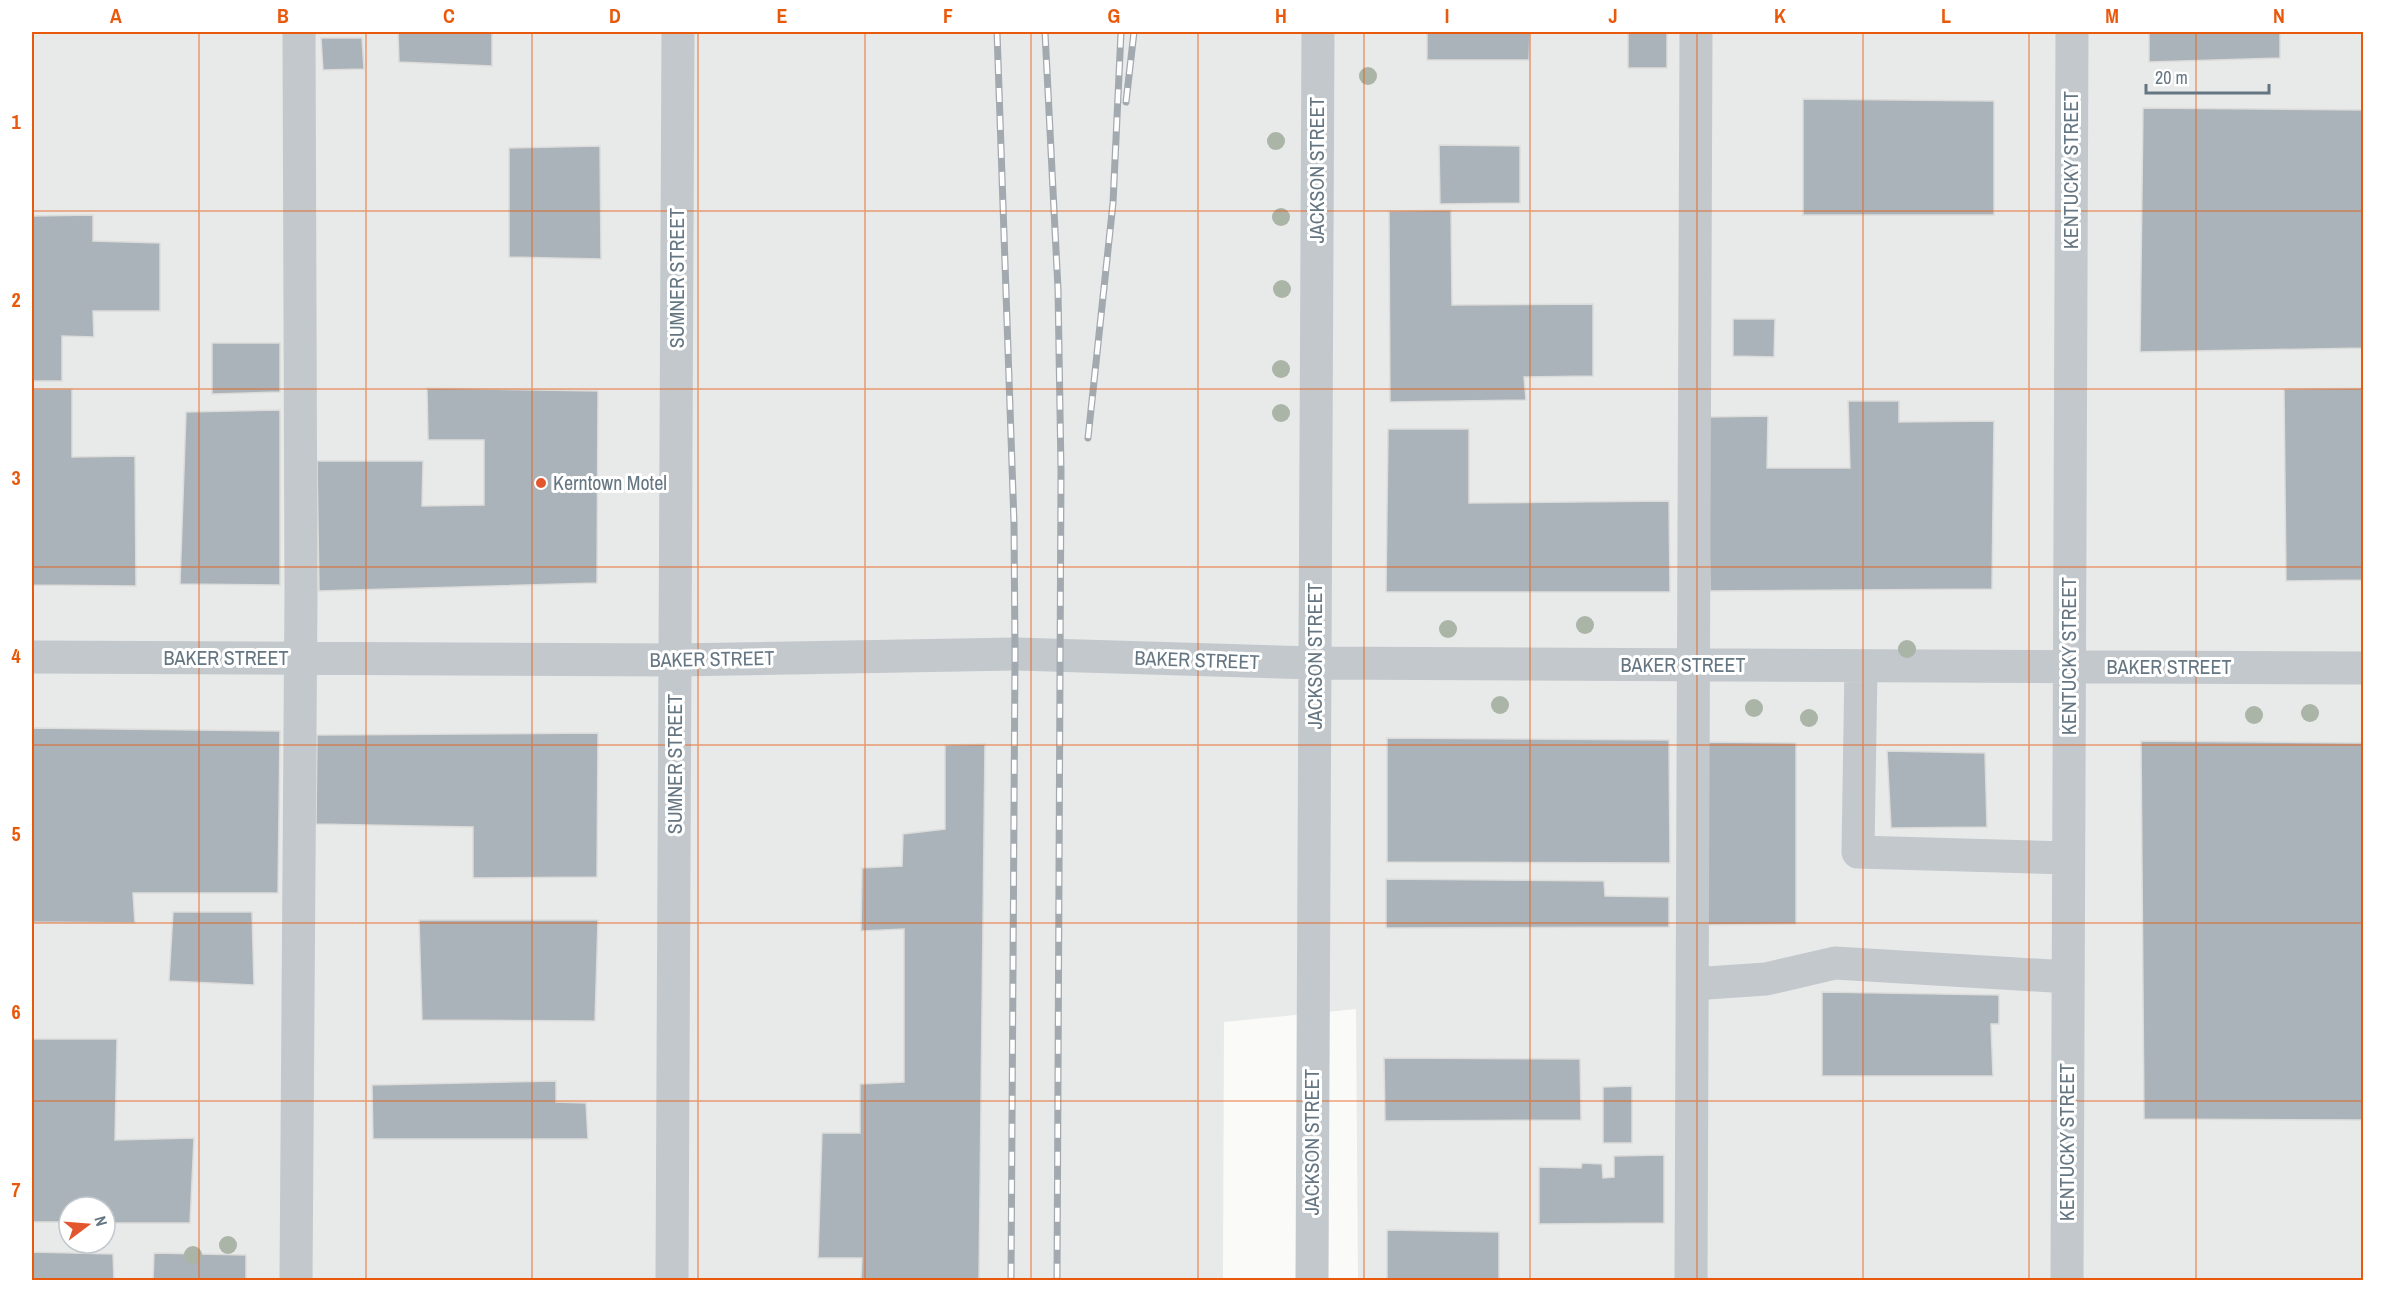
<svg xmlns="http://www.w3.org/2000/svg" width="2395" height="1312" viewBox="0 0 2395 1312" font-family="'Archivo Narrow',sans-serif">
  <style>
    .built { fill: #e8e9e9; fill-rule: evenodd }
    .building { fill: #aab3b9; stroke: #dcdcda; stroke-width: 1.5 }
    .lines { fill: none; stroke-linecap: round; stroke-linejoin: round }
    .minor { stroke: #c3c8cc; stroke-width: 33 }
    .rail-casing { stroke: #a2aab0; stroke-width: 7 }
    .rail { stroke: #fff; stroke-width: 4.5; stroke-dasharray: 14; stroke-linecap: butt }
    .tree { fill: #aab4a7 }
    .grid { fill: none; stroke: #e8590c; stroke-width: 1.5; stroke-opacity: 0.55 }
    .poi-dot { fill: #e4572e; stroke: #fff; stroke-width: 2 }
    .labels { text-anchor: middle; stroke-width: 6; stroke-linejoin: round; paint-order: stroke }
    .street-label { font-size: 20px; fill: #657683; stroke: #fff }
    .poi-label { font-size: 20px; fill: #657683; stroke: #fff; text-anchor: start }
    .neatline { fill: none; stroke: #e8590c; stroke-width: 2 }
    .grid-label { font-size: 20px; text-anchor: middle; font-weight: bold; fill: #e8590c }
  </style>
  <rect width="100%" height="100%" fill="#fafaf8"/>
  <path class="built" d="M32,32H2363V1280H1358L1356,1009L1224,1022L1223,1280H32ZM69,1207H105V1243H69Z"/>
  <path class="building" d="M398,32H492V66L399,62Z
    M1427,32H1530L1529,60H1427Z
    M1628,32H1667V68H1628Z
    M2149,32H2280V58L2149,62Z
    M321,38H362L364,69L323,70Z
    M1803,99L1994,101V215H1803Z
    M2143,108L2364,110V348L2140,352Z
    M1439,145L1520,146V203L1440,204Z
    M600,146L601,259L509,257V148Z
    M1451,210L1452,305L1593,304V376L1524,377L1526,400L1390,402L1389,211Z
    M93,215V241L160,243V311H93L94,337L62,336V381H32V216Z
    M1733,319H1775L1774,357L1733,356Z
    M212,343H280V392L212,394Z
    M427,388L598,391L597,583L319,591L317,461H423L422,506L484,505V440H428Z
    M2364,388V580L2286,581L2284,389Z
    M32,389H72V457L135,456L136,586L32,585Z
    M1848,401H1899V422L1994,421L1992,589L1710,591L1707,417L1768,416L1767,468H1850Z
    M280,410V585L180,584L186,412Z
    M1388,429H1469V503L1669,501L1670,592H1386Z
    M32,728L280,731L278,893H133L135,923L32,922Z
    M598,733L597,877L473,878V827L316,824L317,735Z
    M1387,738L1669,740L1670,863L1387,862Z
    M2141,741L2364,743V1120L2144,1119Z
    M1705,742L1796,743V924L1705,925Z
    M985,744L979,1280H861L862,1258H818L822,1133H860V1084L904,1082V929L861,931L862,868L902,866L903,834L945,829V745Z
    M1887,751L1985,753L1987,827L1891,828Z
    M1386,879L1604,881L1605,896L1669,897V927L1386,928Z
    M173,912H252L254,985L169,981Z
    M419,920H598L595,1021L422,1020Z
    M1822,992L1999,995V1024H1991L1993,1076H1822Z
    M32,1039H117L115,1140L194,1138L190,1223H105V1207H69V1222H32Z
    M1384,1058L1580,1059L1581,1120L1385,1121Z
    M556,1081V1102L586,1103L588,1139H373L372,1085Z
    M1632,1086V1143H1603V1087Z
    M1664,1155V1223L1539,1224V1167L1581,1168L1582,1163L1602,1164L1603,1178L1614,1177V1156Z
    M1387,1230L1499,1232V1280H1387Z
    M32,1252L113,1254L114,1280H32Z
    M154,1253L246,1255V1280H153Z"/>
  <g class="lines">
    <path class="minor" d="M32,657L675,660L1015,654L1315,663L2364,668
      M1861,666L1858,852L2068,858
      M1692,984L1766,979L1835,963L2068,977
      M296,1280L301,593L299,32
      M672,1280L678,32
      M1312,1280L1318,32
      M1691,1280L1696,32
      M2067,1280L2072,32"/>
    <defs>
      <path id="rail" d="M997,32L1014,523L1015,654L1011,1280
        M1045,32L1058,289L1061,471L1057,1280
        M1126,102L1134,32
        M1088,438L1113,203L1121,32"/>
    </defs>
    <use href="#rail" class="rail-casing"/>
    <use href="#rail" class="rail"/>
  </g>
  <g class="tree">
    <circle cx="1368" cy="76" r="9"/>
    <circle cx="1276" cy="141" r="9"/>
    <circle cx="1281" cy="217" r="9"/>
    <circle cx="1282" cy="289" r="9"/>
    <circle cx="1281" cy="369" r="9"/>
    <circle cx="1281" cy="413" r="9"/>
    <circle cx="1585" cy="625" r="9"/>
    <circle cx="1448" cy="629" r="9"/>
    <circle cx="1907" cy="649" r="9"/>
    <circle cx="1500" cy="705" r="9"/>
    <circle cx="1754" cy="708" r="9"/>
    <circle cx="2310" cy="713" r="9"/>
    <circle cx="2254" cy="715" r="9"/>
    <circle cx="1809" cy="718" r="9"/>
    <circle cx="228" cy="1245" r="9"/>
    <circle cx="193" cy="1255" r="9"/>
  </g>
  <path class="grid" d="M199,32V1280M366,32V1280M532,32V1280M698,32V1280M865,32V1280M1031,32V1280M1198,32V1280M1364,32V1280M1530,32V1280M1697,32V1280M1863,32V1280M2029,32V1280M2196,32V1280M32,211H2364M32,389H2364M32,567H2364M32,745H2364M32,923H2364M32,1101H2364"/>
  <circle class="poi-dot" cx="541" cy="483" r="6"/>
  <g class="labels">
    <g class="street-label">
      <text transform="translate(1317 170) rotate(-90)" y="7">JACKSON STREET</text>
      <text transform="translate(2071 170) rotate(-90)" y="7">KENTUCKY STREET</text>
      <text transform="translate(677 278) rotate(-90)" y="7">SUMNER STREET</text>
      <text transform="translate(1315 656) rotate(-90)" y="7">JACKSON STREET</text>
      <text transform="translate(2069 656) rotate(-90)" y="7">KENTUCKY STREET</text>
      <text x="226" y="665">BAKER STREET</text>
      <text transform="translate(712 659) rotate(-1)" y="7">BAKER STREET</text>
      <text transform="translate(1197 660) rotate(2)" y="7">BAKER STREET</text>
      <text x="1683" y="672">BAKER STREET</text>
      <text x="2169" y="674">BAKER STREET</text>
      <text transform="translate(675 764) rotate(-90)" y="7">SUMNER STREET</text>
      <text transform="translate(1312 1142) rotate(-90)" y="7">JACKSON STREET</text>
      <text transform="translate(2067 1142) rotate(-90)" y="7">KENTUCKY STREET</text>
    </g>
    <g class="poi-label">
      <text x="553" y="490">Kerntown Motel</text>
    </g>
  </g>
  <rect width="2395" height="1312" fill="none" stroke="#ffffff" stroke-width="66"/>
  <g transform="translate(87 1225) rotate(74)"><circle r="28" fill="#ffffff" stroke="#c1c8cd" stroke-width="1.5"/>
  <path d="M0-4.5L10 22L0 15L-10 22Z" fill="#e4572e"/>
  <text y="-9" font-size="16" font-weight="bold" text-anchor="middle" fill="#657683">N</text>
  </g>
  <path d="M2146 84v9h123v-9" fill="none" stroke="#657683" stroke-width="3"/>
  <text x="2155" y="84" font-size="18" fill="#657683" stroke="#ffffff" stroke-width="4.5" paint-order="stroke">20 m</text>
  <rect x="33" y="33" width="2329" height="1246" class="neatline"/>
  <g class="grid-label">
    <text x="116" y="23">A</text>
    <text x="283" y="23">B</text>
    <text x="449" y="23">C</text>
    <text x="615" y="23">D</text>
    <text x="782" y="23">E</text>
    <text x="948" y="23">F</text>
    <text x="1114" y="23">G</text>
    <text x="1281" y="23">H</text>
    <text x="1447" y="23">I</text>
    <text x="1613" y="23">J</text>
    <text x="1780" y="23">K</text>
    <text x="1946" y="23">L</text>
    <text x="2112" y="23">M</text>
    <text x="2279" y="23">N</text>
    <text x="16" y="129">1</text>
    <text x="16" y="307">2</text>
    <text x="16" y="485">3</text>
    <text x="16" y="663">4</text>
    <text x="16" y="841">5</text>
    <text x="16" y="1019">6</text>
    <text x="16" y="1197">7</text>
  </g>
</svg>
